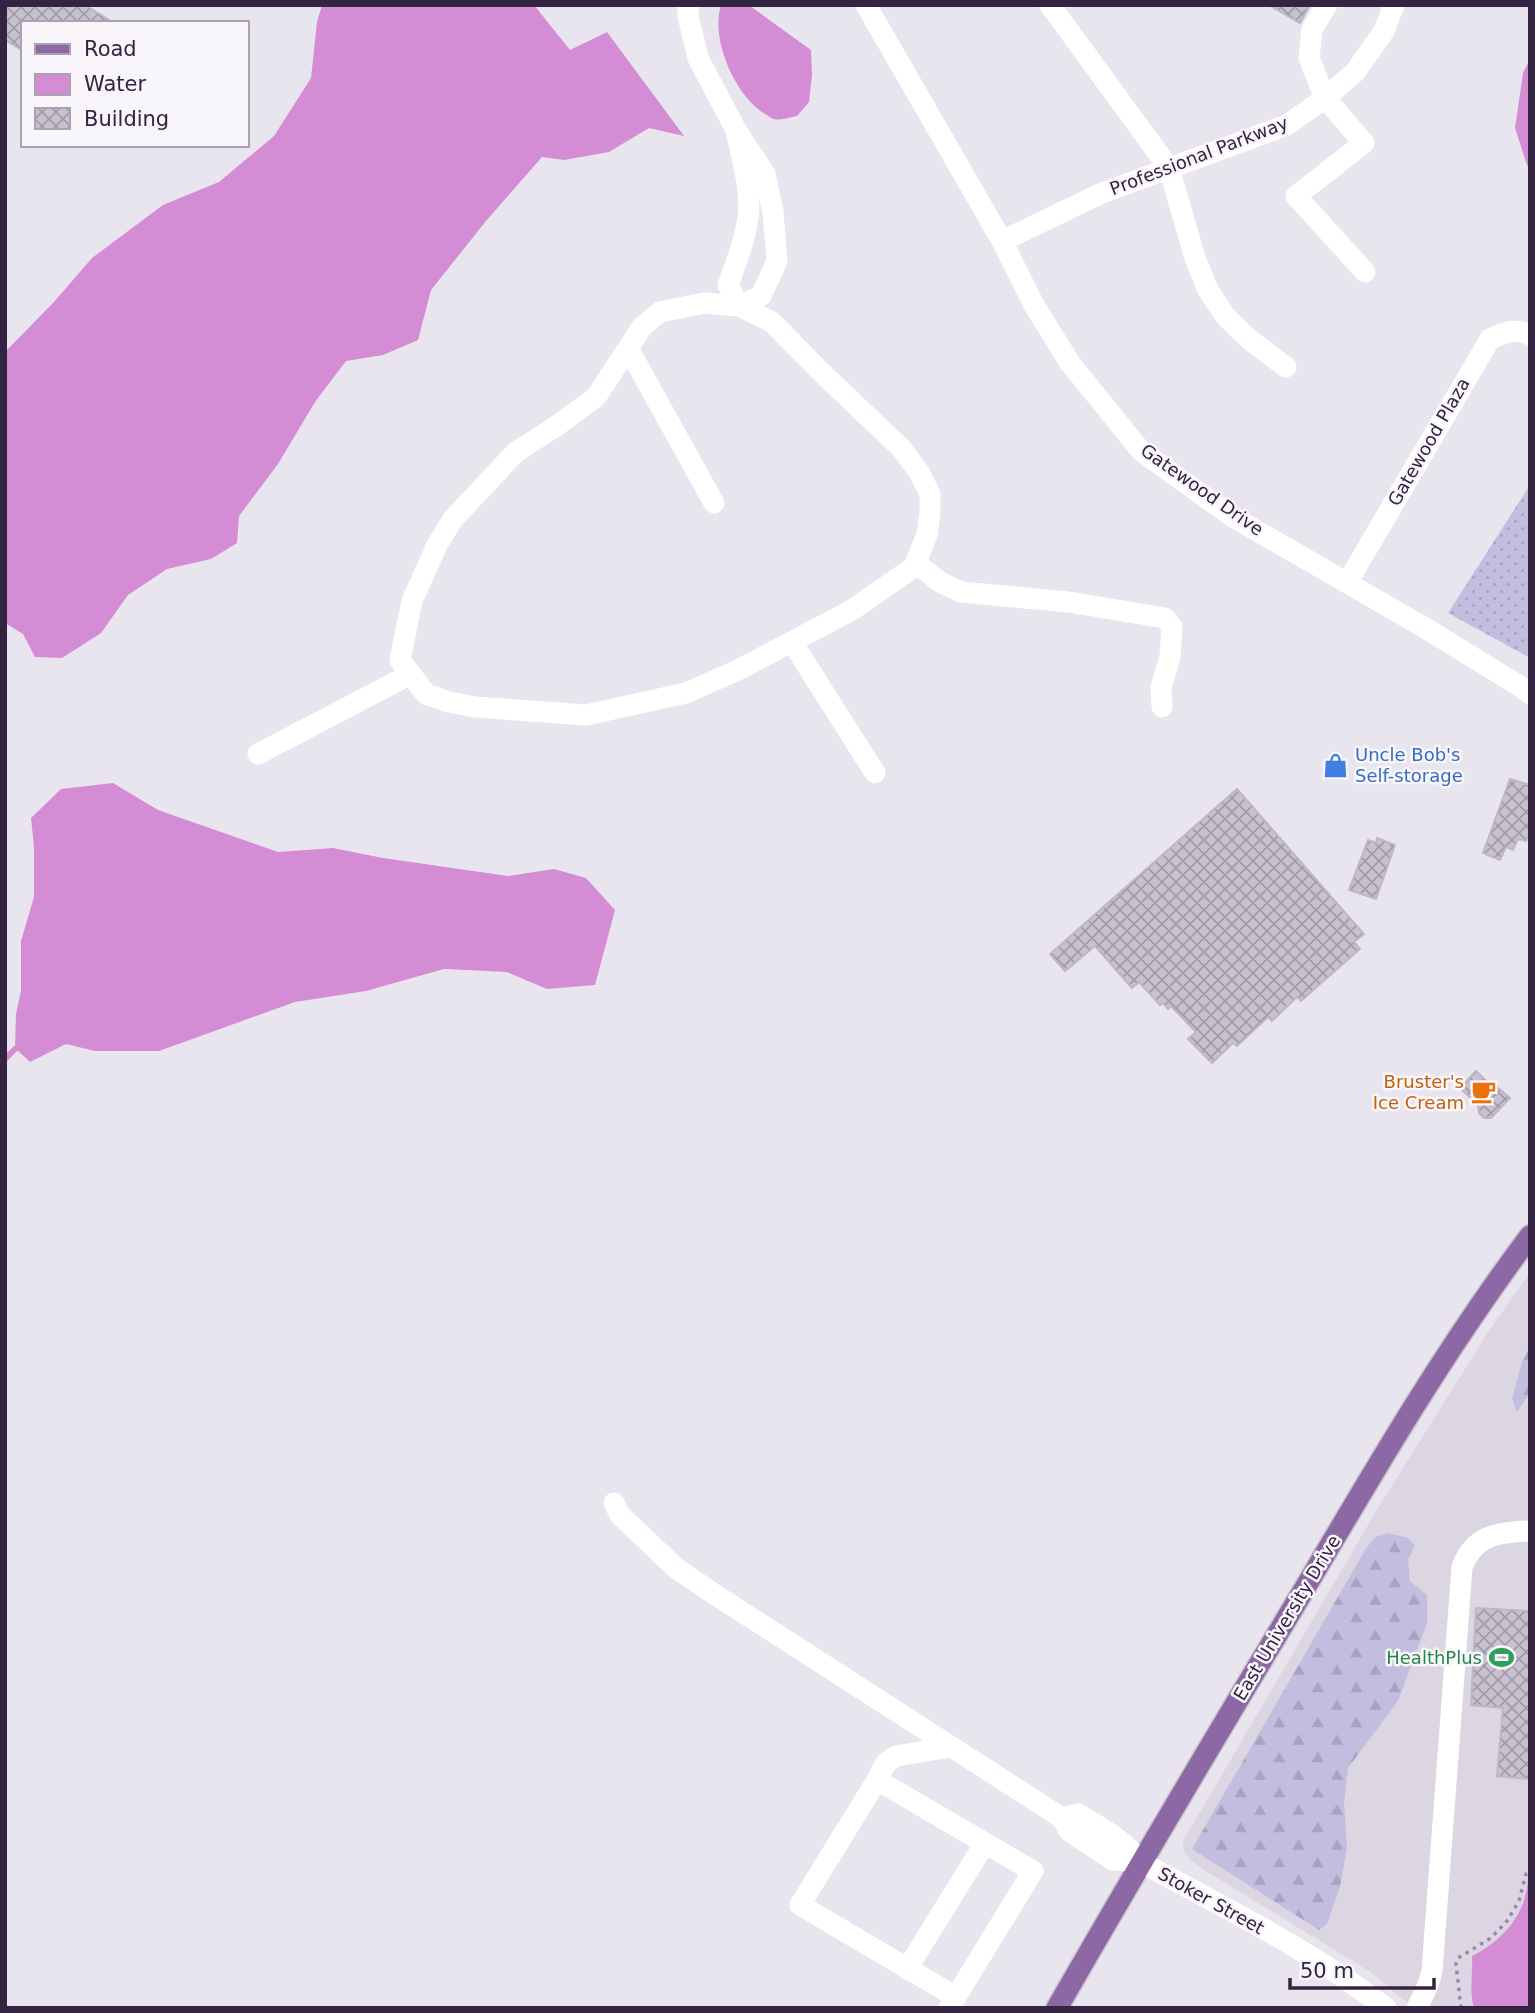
<svg xmlns="http://www.w3.org/2000/svg" width="1535" height="2013" viewBox="0 0 1535 2013" font-family="'DejaVu Sans',sans-serif">
  <style>
    .built { fill: #dcd6e3 }
    .grass { fill: url(#grass-dots) }
    .forest { fill: url(#forest-firs) }
    .water { fill: #d48cd5 }
    .lines { fill: none; stroke-linecap: round; stroke-linejoin: round }
    .stream { stroke: #d48cd5; stroke-width: 6 }
    .building { fill: url(#building-cross-hatch); stroke: #bfb7c9; stroke-width: 2 }
    .major-casing { stroke: #c6c1ca; stroke-width: 24 }
    .path { stroke: #9d85b3; stroke-width: 3.5; stroke-dasharray: 3.5 5; stroke-linecap: butt }
    .minor { stroke: #fff; stroke-width: 21 }
    .major { stroke: #8c69a5; stroke-width: 21 }
    .labels { text-anchor: middle; stroke-width: 5; stroke-linejoin: round; paint-order: stroke }
    .street-label { font-size: 18px; fill: #352342; stroke: #f8f6fb }
    .shop-label { font-size: 18px; fill: #366cbe; stroke: #f8f6fb; text-anchor: start }
    .food-label { font-size: 18px; fill: #c56008; stroke: #f8f6fb; text-anchor: end }
    .leisure-label { font-size: 18px; fill: #27864d; stroke: #f8f6fb; text-anchor: end }
  </style>
  <defs>
    <pattern id="grass-dots" width="8" height="8" patternUnits="userSpaceOnUse" patternTransform="scale(1.75)"><rect width="8" height="8" fill="#c2bee0"/><path d="M2 2h.1M6 6h.1" fill="none" stroke="#a7a3c1" stroke-width="1.8" stroke-linecap="round"/></pattern>
    <pattern id="forest-firs" width="22" height="20" patternUnits="userSpaceOnUse" patternTransform="scale(1.75)"><rect width="22" height="20" fill="#c2bee0"/><path d="M5 1l3.5 6h-7zM16 11l3.5 6h-7z" fill="#a7a3c1"/></pattern>
    <pattern id="building-cross-hatch" width="8" height="8" patternUnits="userSpaceOnUse" patternTransform="scale(1.75)"><rect width="8" height="8" fill="#c7c1d0"/><path d="M0 0l8 8M0 8l8-8" fill="none" stroke="#a29caa"/></pattern>
  </defs>
  <rect width="100%" height="100%" fill="#e9e5ef"/>
  <path class="built" d="M1530,1273V2008H1413L1372,1973L1201,1868L1190,1859L1184,1851L1183,1841L1378,1508L1490,1329Z"/>
  <path class="grass" d="M1530,485V658L1448,613Z"/>
  <path class="forest" d="M1530,1346V1393L1517,1412L1512,1399L1522,1362Z
    M1388,1533L1408,1538L1415,1545L1408,1560L1410,1581L1427,1595V1624L1398,1701L1348,1768L1344,1802L1347,1848L1340,1887L1327,1924L1319,1930L1192,1849L1365,1550L1375,1537Z"/>
  <path class="water" d="M322,5H534L570,50L607,32L684,136L649,128L609,152L564,160L542,157L486,221L431,290L418,340L383,355L346,361L315,402L278,464L239,516L237,543L211,559L167,569L128,595L101,633L62,658L35,657L23,634L5,623V352L53,303L92,258L163,205L219,182L274,136L311,78L317,22Z
    M721,5L750,6L811,50L812,75L809,102L797,116C790,117 780,121 774,119C771,119 768,115 765,114C735,96 710,39 721,5Z
    M1530,59V168L1527,165L1515,128L1523,73Z
    M113,783L158,810L278,852L333,848L383,858L508,876L554,869L586,878L615,910L595,985L547,989L507,972L444,969L366,991L295,1002L159,1051H95L66,1044L30,1062L15,1048L16,1014L21,991V941L34,897V847L31,818L61,789Z
    M1530,1876V2008H1474C1469,1994 1473,1972 1472,1956C1503,1940 1527,1914 1528,1877Z"/>
  <g class="lines">
    <path class="stream" d="M5,1059L15,1049"/>
  </g>
  <path class="building" d="M5,5H85L114,23H23V51L5,40Z
    M1269,5H1310L1300,23Z
    M1510,779L1530,785V831L1526,841L1518,839L1513,850L1506,847L1500,860L1483,853Z
    M1237,789L1364,934L1354,942L1360,949L1301,1001L1297,997L1272,1021L1268,1017L1237,1046L1233,1043L1212,1063L1188,1039L1196,1032L1171,1006L1168,1009L1163,1003L1160,1005L1139,982L1132,988L1095,946L1065,971L1050,954Z
    M1377,838L1395,845L1376,899L1349,890L1368,840L1376,843Z
    M1476,1071L1494,1088L1496,1086L1510,1098L1491,1118H1484L1479,1113L1478,1105L1460,1088Z
    M1476,1608L1530,1611V1779L1497,1776L1503,1708L1471,1705Z"/>
  <g class="lines">
    <defs>
      <path id="major" d="M1057,2008C1137,1869 1219,1731 1302,1593C1374,1471 1445,1349 1530,1236"/>
    </defs>
    <use href="#major" class="major-casing"/>
    <path class="path" d="M1461,2008L1456,1964L1458,1958L1491,1938L1507,1921L1519,1901L1526,1874L1530,1871"/>
    <path class="minor" d="M688,5V16L698,58L736,130L765,174L773,212L777,261L761,296L739,306L728,285C736,263 745,241 748,217C752,192 741,155 736,130
      M866,5L1002,241L1034,305L1070,363L1141,451L1233,517L1427,629L1521,687L1530,694
      M1050,5L1169,168L1195,258L1208,290L1226,317L1250,340L1286,367
      M1327,5L1312,29L1309,58L1325,98L1364,143L1296,196L1365,272
      M1002,241L1102,193L1287,125L1325,98L1355,72L1384,31L1394,5
      M704,303L739,306L772,322L820,371L901,448L919,472L930,494V513L927,535L914,567L852,610L738,670L686,693L586,715L475,707L449,702L426,694L400,660L412,601L437,545L453,519L516,452L555,427L596,397L642,327L660,312Z
      M628,348L714,503
      M916,563L940,582L961,592L1069,602L1165,618L1172,627L1170,657L1161,687L1162,707
      M1347,583L1490,339C1504,333 1515,327 1530,335
      M792,642L875,773
      M258,754L411,674
      M614,1503L620,1515L676,1568L711,1592L1062,1818L1069,1831L1113,1860L1141,1862
      M877,1780L886,1763L896,1756L950,1747
      M1062,1818L1078,1814C1105,1830 1121,1838 1141,1862C1224,1908 1311,1950 1386,2008
      M907,1969L985,1843
      M949,2008L1033,1871L877,1780L800,1905L956,1997
      M1417,2008L1428,1985L1432,1971L1462,1567C1474,1535 1497,1533 1527,1531"/>
    <use href="#major" class="major"/>
  </g>
  <defs>
    <symbol id="shop-bare" viewBox="-9 -9 18 18"><path d="M-5-2.5h2.3a2.7 3.5 0 0 1 5.4 0H5L5.5 6h-11ZM-1.5-2.5h3a1.5 2.3 0 0 0-3 0Z" fill="#3f7fe0" stroke="#f8f6fb" stroke-width="2.5" paint-order="stroke"/></symbol>
    <symbol id="cafe-bare" viewBox="-9 -9 18 18"><path d="M-5.5-4.5H6V0H3Q3 3.5 0 3.5H-2.5Q-5.5 3.5-5.5 0ZM3-3.2v2h1.7v-2ZM-6 4.5H4V6H-6Z" fill="#e8710a" stroke="#f8f6fb" stroke-width="2.5" paint-order="stroke"/></symbol>
    <symbol id="stadium-bare" viewBox="-9 -9 18 18"><path d="M0-5a6.5 5 0 1 0 0 10a6.5 5 0 1 0 0-10ZM-3.5-1.8h7v3.6h-7Z" fill="#2e9e5b" stroke="#f8f6fb" stroke-width="2.5" paint-order="stroke"/></symbol>
  </defs>
  <g fill-rule="evenodd">
    <use href="#shop-bare" x="1318" y="748" width="35" height="35"/>
    <use href="#cafe-bare" x="1466" y="1074" width="35" height="35"/>
    <use href="#stadium-bare" x="1484" y="1640" width="35" height="35"/>
  </g>
  <g class="labels">
    <g class="street-label">
      <text transform="translate(1199 156) rotate(-21)" y="6">Professional Parkway</text>
      <text transform="translate(1429 442) rotate(-60)" y="6">Gatewood Plaza</text>
      <text transform="translate(1202 490) rotate(35)" y="6">Gatewood Drive</text>
      <text transform="translate(1287 1618) rotate(-59)" y="6">East University Drive</text>
      <text transform="translate(1211 1901) rotate(29)" y="6">Stoker Street</text>
    </g>
    <g class="shop-label">
      <text x="1355" y="761">Uncle Bob's<tspan x="1355" dy="21">Self-storage</tspan></text>
    </g>
    <g class="food-label">
      <text x="1464" y="1088">Bruster's<tspan x="1464" dy="21">Ice Cream</tspan></text>
    </g>
    <g class="leisure-label">
      <text x="1482" y="1664">HealthPlus</text>
    </g>
  </g>
  <rect width="1535" height="2013" fill="none" stroke="#352342" stroke-width="14"/>
  <rect x="21" y="21" width="228" height="126" fill="#f8f6fb" stroke="#aaa2b1" stroke-width="2"/>
  <rect x="35" y="44" width="35" height="10" fill="#8c69a5" stroke="#aaa2b1" stroke-width="2"/>
  <text x="84" y="56" font-size="21" fill="#352342">Road</text>
  <rect x="35" y="74" width="35" height="21" fill="#d48cd5" stroke="#aaa2b1" stroke-width="2"/>
  <text x="84" y="91" font-size="21" fill="#352342">Water</text>
  <rect x="35" y="108" width="35" height="21" fill="url(#building-cross-hatch)" stroke="#aaa2b1" stroke-width="2"/>
  <text x="84" y="126" font-size="21" fill="#352342">Building</text>
  <path d="M1290 1978v10h144v-10" fill="none" stroke="#352342" stroke-width="3.5"/>
  <text x="1300" y="1978" font-size="21" fill="#352342" stroke="#f8f6fb" stroke-width="5" paint-order="stroke">50 m</text>
</svg>
